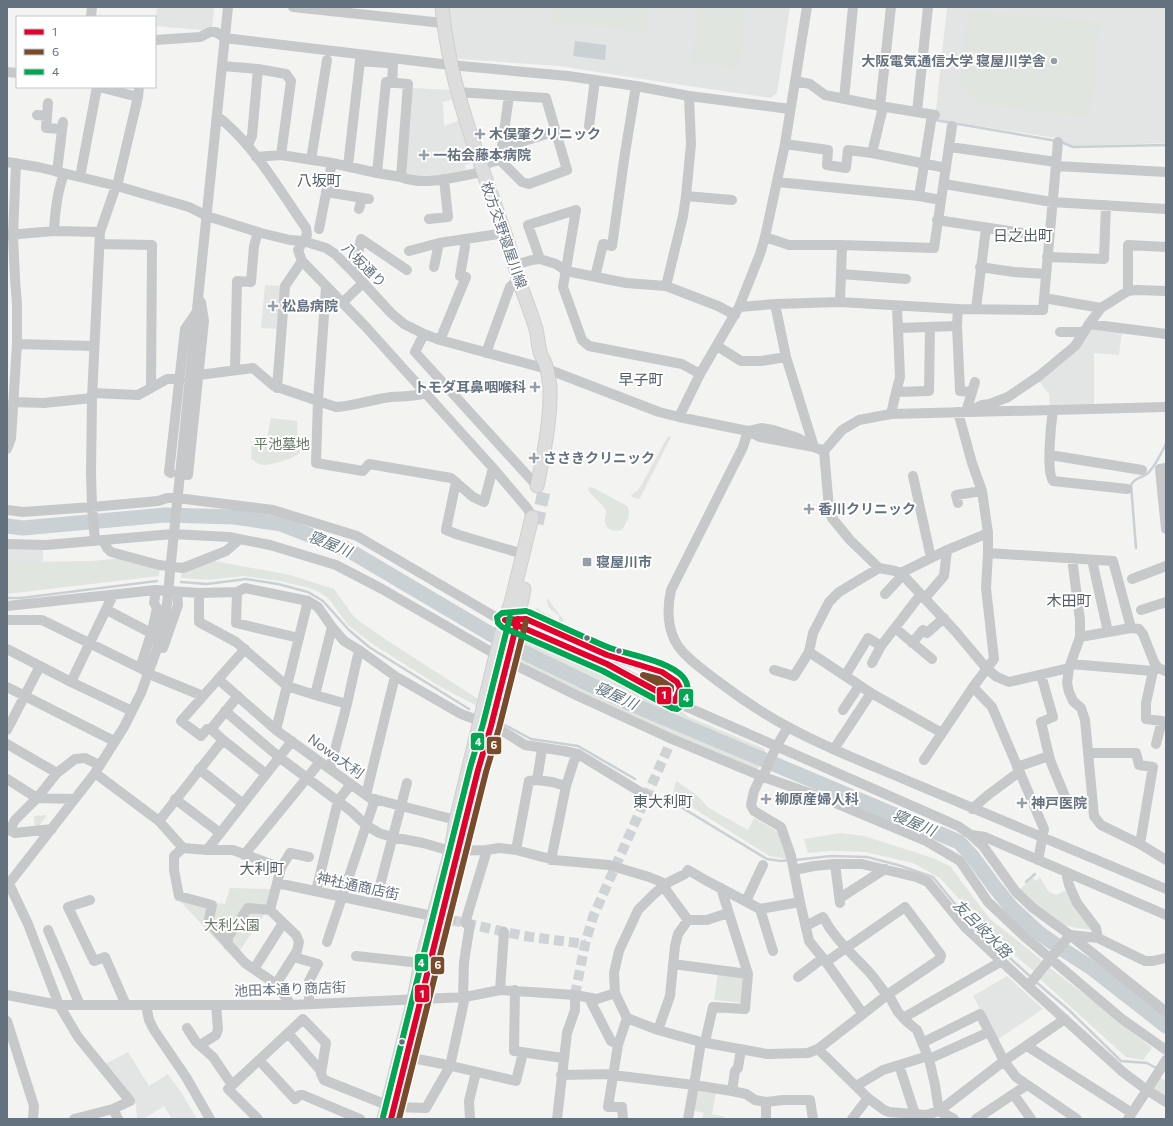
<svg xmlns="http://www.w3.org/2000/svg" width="1173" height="1126" viewBox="0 0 1173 1126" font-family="Commissioner,'Noto Sans JP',sans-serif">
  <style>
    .built { fill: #e3e5e4 }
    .green { fill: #e1e5df }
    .water { fill: #c9d1d4 }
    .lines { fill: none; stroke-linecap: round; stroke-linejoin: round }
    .stream { stroke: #c9d1d4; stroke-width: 2.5 }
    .river { stroke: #c9d1d4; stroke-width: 15 }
    .minor-tunnel { stroke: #cfd3d5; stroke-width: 10; stroke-dasharray: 10 5; stroke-linecap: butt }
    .major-tunnel { stroke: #cfd3d5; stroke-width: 13; stroke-dasharray: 13 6; stroke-linecap: butt }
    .major-casing { stroke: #cfcfcf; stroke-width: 15 }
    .minor { stroke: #c7c8c9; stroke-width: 10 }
    .major { stroke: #ddd; stroke-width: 13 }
    .minor-bridge { stroke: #c7c8c9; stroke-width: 10 }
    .bus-1-casing { stroke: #fff; stroke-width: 9 }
    .bus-2-casing { stroke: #fff; stroke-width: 9 }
    .bus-3-casing { stroke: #fff; stroke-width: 9 }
    .bus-1 { stroke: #e4002b; stroke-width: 6 }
    .bus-2 { stroke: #7a4b2a; stroke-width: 6 }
    .bus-3 { stroke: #00a651; stroke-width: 6 }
    .poi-dot { fill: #969fa8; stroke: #fff; stroke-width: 1.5 }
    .bus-dot { fill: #647280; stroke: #fff; stroke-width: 1.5 }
    .labels { text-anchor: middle; stroke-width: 4; stroke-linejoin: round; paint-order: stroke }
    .poi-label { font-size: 14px; font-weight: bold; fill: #647280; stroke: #fff; text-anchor: start }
    .street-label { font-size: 14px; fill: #647280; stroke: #fff }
    .park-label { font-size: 14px; fill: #667863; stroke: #fff }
    .neighbourhood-label { font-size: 15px; fill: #525c66; stroke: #fff }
    .water-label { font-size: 15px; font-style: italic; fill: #60747e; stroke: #fff }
    .line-badge { stroke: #fff; stroke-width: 1.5 }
    .badge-label { font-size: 11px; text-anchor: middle; font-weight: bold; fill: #fff }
  </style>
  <rect width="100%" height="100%" fill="#f3f3f1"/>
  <path class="built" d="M157,7H214L212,31L155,26Z
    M447,7H790L777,93L771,98L655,81L559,66L460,59L453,55Z
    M947,7H1166V143L1073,146L1055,138L935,119Z
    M414,88L452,90L455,99L443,102L444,126L460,120L475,162L465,165L466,173L424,179L405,174L410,92Z
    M265,285L282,286L278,329L261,328Z
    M1089,327L1122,332L1119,355L1094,353V405L1050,406L1049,394L1038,380Z
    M7,547L43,548V562L7,565Z
    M1007,976L1043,1009L997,1040L973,996Z
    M128,1052L149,1086L168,1074L183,1095L197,1119H172L164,1106L144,1119H137L136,1105L105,1064Z"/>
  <path class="green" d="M553,7H649L647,32L551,22Z
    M697,7H747L739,69L690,63Z
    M967,10L1101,21L1090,118L985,105L959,86Z
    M271,418L297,421L298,442L300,453C293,459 272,465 263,465C259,465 254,461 251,459L252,443H266Z
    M668,436L671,437L640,498L638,499L632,497L631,495L638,490L642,484Z
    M590,487L594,488L627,506C632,516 627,520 622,530C615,532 607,531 605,522C604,517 608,514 605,509C601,502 592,497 588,490Z
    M122,558L160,569L159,576L7,594V562L92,561Z
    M209,560L290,575L334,589L355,618L382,637L478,699L477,706L439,686L371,643L349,626L329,599L319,592L309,588L280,581L244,576L208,580L181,578L182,569Z
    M547,598L564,620L559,627L556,626L559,622V615C552,611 546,607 547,598Z
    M537,607C541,614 550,613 554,619L553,622L550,623L532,615L536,611Z
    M529,635L602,667L640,687L652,698L667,705L677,708L689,717L765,749C765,757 762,766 756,770L667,734L515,662Z
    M638,671L658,676L674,687L675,690L674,692H671L651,682Z
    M676,781C687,788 700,796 707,807L748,830L754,818L778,832L787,859L769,856L693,808L673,794Z
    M47,815L39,826L35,827L34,816Z
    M841,833L864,836L933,858L950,866L989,918L1044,962L1036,973L985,930L968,909L940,878L913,863L865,852L831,851L808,853L804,839Z
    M1040,877L1048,891L1056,895L1069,889L1092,930C1081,929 1068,927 1058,922C1043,916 1031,901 1019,890L1033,878L1036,881Z
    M230,888L271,889L266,912L234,959L179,900L225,904Z
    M1050,968L1101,1007L1152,1048L1143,1060L1126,1057L1040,979Z
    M718,973L746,976L745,1003L714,1000Z
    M1159,1077L1166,1081V1098L1155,1091L1153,1087Z
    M701,1088L716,1091L712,1114L725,1117L724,1119H702L704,1113L691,1110L695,1091Z"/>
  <path class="water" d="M575,41L606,45L605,60L573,56Z"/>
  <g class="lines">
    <path class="stream" d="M935,120L1057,141
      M1061,142L1073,147L1166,145
      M1136,548L1131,485C1135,477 1144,478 1149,472C1156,465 1161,453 1166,444
      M181,582L207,584L246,579L278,584L308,592L323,601L349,630L369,647L469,709
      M7,598H21L157,581
      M501,723L531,739L578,746L635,779
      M666,798L767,859L781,861L790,860
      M795,860L831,856L867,857L898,865L933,877L969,921L1032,978
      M1026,882L1035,874
      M1036,982L1069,1010L1121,1061L1147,1063L1158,1069"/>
    <path class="river" d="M7,526L23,528L165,515L234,517L281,524L350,551L511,646L622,700L959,842L972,856L994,886L1011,907L1038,932L1056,945L1093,969L1166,1026"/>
    <path class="minor-tunnel" d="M451,920L524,936L585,944
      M575,995L585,944L593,917L672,739"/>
    <path class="major-tunnel" d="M537,524L544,491"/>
    <defs>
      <path id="major" d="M442,7C449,85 479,158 504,231C510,247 514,264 519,280C524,296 531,312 536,329C538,337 538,347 541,355C542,358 544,360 545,363C548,370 549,380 550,387C551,420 544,453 537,486
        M461,840L478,770L491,726L507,661L516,629L524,589
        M384,1119L414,999L421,963L451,851L456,820L496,655L505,620L511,603L532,517"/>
    </defs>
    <use href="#major" class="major-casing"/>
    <path class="minor" d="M293,7L443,23
      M91,16L92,7
      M155,40L200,37L210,32H216L225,38L450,65L568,76L636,86L689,96L790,109
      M386,63L393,64L392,83
      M222,66L258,69L252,136L248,145
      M258,69L286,74L291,81L281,155
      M7,72L17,73
      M795,81L810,84L825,95L880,106L935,115
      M99,87L138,97
      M457,92L546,98L567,170L529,184L522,182L500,160L481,165
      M844,99L853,7
      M48,103L46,128L62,129
      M880,106L891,7
      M917,112L928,7
      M37,115L47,116
      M217,116C254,144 279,190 306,228L307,235L298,250L302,261L365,326L493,468L527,508L532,517
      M589,126L595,80
      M785,144L828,150L827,165L846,168L848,150L872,153L946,168
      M950,147L1056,162
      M502,148L556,131
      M872,153L883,107
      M256,157L281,155L332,163L319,229
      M311,160L327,60
      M500,160L509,96
      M7,162L38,167L117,186L189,207L207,216L226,222L261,233L290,240L303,241L326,248L335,254L354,273L391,313L404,324L424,334L440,340L547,369L659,412L679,417L748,431L760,437L814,447
      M332,163L377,173L401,177L408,84L386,82L377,173
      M348,166L360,61L386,63
      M1056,166L1166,172
      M57,172L63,122
      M80,177L97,87
      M401,177C426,187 457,176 483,172
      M777,182L919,196L941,200
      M944,184L1052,202L1166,209
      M117,186L138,97L139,87
      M326,192L369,199
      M686,196L732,200
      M919,196L932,115
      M359,209L362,198
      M429,219L448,217L444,179
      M937,220L1049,237
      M54,231C55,211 57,192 64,174
      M8,235L54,231L100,232
      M765,237L789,245H842L934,248L952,126
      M100,244L152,245L151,388L167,379H180
      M409,251L439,243
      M1047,257L1104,259L1106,205
      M540,259L528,225L576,210L563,287L582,340L589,346L682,364L700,374
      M515,265L532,260L540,259L556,264L566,271L626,283L666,286L718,306L735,315
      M434,267L439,243L505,233
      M980,267L1014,272L1046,274
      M354,273L361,239L407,270
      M841,274L906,279
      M595,277L603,244L612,246L625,153L636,86
      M666,286L683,216L686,196L691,144L689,96
      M326,287L318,400L316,463L363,471L369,464L451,478L473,497L484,502L493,468
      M1128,291V245L1166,247
      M1044,298L1101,308
      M840,302L842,245
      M342,303L364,282
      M775,304L786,357L814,447
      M739,307L775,304L840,302L958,309L1043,310L1058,142
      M958,309L957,326L960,391L972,392
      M976,309L986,228
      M1089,324L1166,334
      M898,328L957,326
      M1060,332H1083
      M424,334L415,352L537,486
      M440,340L466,277L460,276L465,247L464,239
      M17,344L94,346
      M717,346L741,361H761L786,357
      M486,353L510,287L519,278
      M235,370L237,281L251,282L254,246L258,232
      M199,375L253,368L274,386L336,407C355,406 373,399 391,397C403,396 414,397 425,393
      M277,388L285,286L302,261
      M896,392L929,391L930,327
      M92,393L138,395L151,388
      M13,402L44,403L92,398
      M1053,410C1051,424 1046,471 1053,481L1127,489
      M970,411L982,405L990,404L1008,397L1039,376L1075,346L1089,324L1101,308L1128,291L1136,290L1166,291
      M958,412L972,463L982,491L988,533V553L986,588L994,659L973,687L992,707L1044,829L1038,860
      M966,412L975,382
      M891,414L896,392L900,377L897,306
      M679,417L700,374L739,307L760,254L765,237L785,144L807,7
      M748,431L743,447L671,590C667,608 667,630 678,646C688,660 705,671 719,682C741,699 764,714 788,727C828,749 871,765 913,783C997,819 1082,853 1166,889
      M748,431L761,428L773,430L798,438L814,447L824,451L842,430L859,420L891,414L1053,410L1166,407
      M7,449L11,439L17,344V304L15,279L13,235L16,163
      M824,451L829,508L832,518L850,540L879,568L895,571L901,573L956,632L987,669L997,677L1009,682L1069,668L1080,637V620L1072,558
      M1050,455L1142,470
      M1166,468L1160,469L1166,529
      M171,473L169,472L185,329L196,313
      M186,475H188L204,321L201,302
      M913,476L931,558
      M456,482L446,530L459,535L523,554
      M958,503L956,495L982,491
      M7,510L23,512L92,507L158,501L167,498H177L273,510L357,536L499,619L505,620L526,619L607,655L662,672L677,682L680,688L678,695L675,701
      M103,540L107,548L111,552L159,565L183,568L226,551L240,539
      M95,541L92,507L91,473L92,398L100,232L116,186
      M7,544L46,545L173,534L229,537L270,545L336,565L382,589L507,661L578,696L672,739L761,776L823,798L926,841L960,861L988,902L1025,937L1122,1019L1166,1050
      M988,553L1113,561L1131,628
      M1092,560L1108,632
      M171,562L228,7
      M1132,579L1166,566
      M237,592L236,623L299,638
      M199,593V622L236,642L287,686L315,695L347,704
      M885,594L899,579L901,573L947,550L988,533
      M925,598L944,576L947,550
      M7,606L156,590L199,593L237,592L245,588L308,601L318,607L332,627L344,641L359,650L395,676L461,714L496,727L525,745L564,751L578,754L647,796
      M107,610L151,633
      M1141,610L1166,602
      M7,620H42L140,668L154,676L203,696
      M510,622L607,664L687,707L958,826L971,835L983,846L1016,892L1033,908L1070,935L1166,1012
      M895,628L932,659
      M1080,637L1131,628L1139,629L1143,634L1154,662L1158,668L1166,671
      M912,643L923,630L927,633L944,618
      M163,648L178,605L177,593
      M7,649L71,682L132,711
      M809,652L871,693L942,733
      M872,663L881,646L921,594
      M1071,664L1153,671L1158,668
      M140,668L152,631L157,608L154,603L156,590
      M1069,668L1067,683L1069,692L1073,701L1081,708L1085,720L1094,816L1101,825L1140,844L1166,860
      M774,670L794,676L809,652L813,633L829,602L839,592L879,568
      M1153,671L1146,703V719L1162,721L1156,744
      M1041,675L1053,717L1041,722L1050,760L1066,799
      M845,676L868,638L881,646
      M218,679L276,730L370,798L456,820
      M71,682L113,595
      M7,687L114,741
      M315,695L332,627
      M238,696L211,729L223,740L266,774
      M843,710L859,686
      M225,711L279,757L351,811L366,825L379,833L392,837L423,843L451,851L487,850L499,848L516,850L554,860L609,865L649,877L666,884
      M211,729H207L201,736L181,721L245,649
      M7,730L40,666
      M276,730L308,601
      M7,744L57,773
      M834,749L871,693
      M1088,753H1136L1139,765L1153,767L1140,844
      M924,760L973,687
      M1017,767L1049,756
      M199,769L243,804
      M330,769L347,704L359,650
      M95,773L159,821L183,848L174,856V870L179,896L212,905L209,919L211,925L245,963L276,984L291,1005
      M7,779L37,798L74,799
      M537,780L552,782L566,786
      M366,795L395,676
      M175,799L220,833
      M972,809L988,795L1019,772
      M159,821L223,740
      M7,829L15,833L52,829
      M10,830L15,820L37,798L57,773L75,759L85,758L99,765
      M971,835L985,837L1166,915
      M183,848L207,850H233L281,868
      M207,850L292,741
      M516,850L529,781L537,780L542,749
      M244,855L320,762
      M551,860L566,786L574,761L578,754
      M835,864L840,903
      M794,870L814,866L834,864H862L916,877L928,882L965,927L1028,986L1124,1073L1147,1090L1166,1102
      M1066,872L1069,885L1077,903L1096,928L1098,938
      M277,883L451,920
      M9,884L28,924L59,1005L78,1037L130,1101L113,1109L74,1119
      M7,886L95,773L124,727L141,693L157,649L167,604
      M316,891L338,801L351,784
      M840,898L885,869
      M90,900L68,907L94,961L105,957L126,1005
      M746,901L763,865
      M375,904L407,783
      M760,909L773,951
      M270,910L281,868L290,853L309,857
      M688,920H707L728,913
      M465,923L487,850
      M806,926L823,917C835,940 853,954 870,973C876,980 881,988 887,995
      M48,930L80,1005
      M327,942L375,799
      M228,945V937L248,908L270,910L296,935L299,942L297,951L276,984
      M356,956L421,963
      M294,957L318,964L309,981V1004
      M826,962L905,907L941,955L940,959L887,995L863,1014
      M673,964L748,974
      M254,969L283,923
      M798,977L823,958
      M1028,986L1070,935L1098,938L1145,961H1153L1166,958
      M500,990L504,932
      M515,990L514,1051L563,1058
      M615,993L614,973L619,951L638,910L654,894L669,882L685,874L688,870L707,881L760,909L800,902
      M888,994L898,1012L906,1021L917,1030L929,1059L935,1085L939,1111L954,1119
      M7,995L59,1005H291L465,997L500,990L575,995L597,999L615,993L627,1018L658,1030L701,1042L767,1054L808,1053L818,1049L863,1014L826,962L809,941L800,902L791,856L781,827L754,811L751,805L754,791L761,776L765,772L776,747L788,727
      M463,997L464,962L470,924
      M591,1002L611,1041L618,1045
      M146,1005L149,1020L154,1030L186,1077L210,1119
      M903,1018L1002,961
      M7,1021L34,1106L33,1119
      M187,1028L196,1042L213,1057L232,1085
      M658,1030L670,996L675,946L678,934L688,920L663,886
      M288,1033L321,1071
      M705,1042L713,1007L745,1009L748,974L721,888
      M922,1043L980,1014L1004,1061L1016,1077L1077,1119
      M200,1045L216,1035L218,1029L216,1005
      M1027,1046L1132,1113
      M818,1049L868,1098L884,1110L889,1112L926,1115L939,1111L1004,1061L1065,1019
      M407,1057L443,1064L516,1081L523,1053
      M929,1059L989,1032
      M259,1060L295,1099L300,1095H303L360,1119
      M899,1065L915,1114
      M561,1075L613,1074
      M613,1075L694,1085L732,1091L746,1094L755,1100L766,1102L783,1100H810L813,1119
      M856,1086L883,1070L928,1056
      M732,1091L735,1071L738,1068L741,1049
      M1014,1095L1031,1119
      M394,1107L426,1108L450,1066L465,997
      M113,1109L118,1119
      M258,1119L228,1089L303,1019L326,1043L321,1074L324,1080L387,1105
      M470,1119L469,1101L476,1072
      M557,1119L567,1033L575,1010V995
      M623,1119L622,1107H608L618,1045L627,1018
      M688,1119L694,1085L701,1042
      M766,1119V1102
      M852,1119L868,1098
      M976,1119L1027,1085
      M1128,1119L1147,1090L1166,1060"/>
    <use href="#major" class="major"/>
    <path class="minor-bridge" d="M167,604L171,562"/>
    <defs>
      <path id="bus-1" d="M526,619L607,655L662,672L677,682L680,688L675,701L607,664L505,620Z
        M391,1119L478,770L491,726L518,619"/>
      <path id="bus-2" d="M643,675L659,679L671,687V690Z
        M399,1119L486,772L499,728L526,621"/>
      <path id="bus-3" d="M526,611L502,613L497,617L498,623L502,627L603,671L672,708L677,709C688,703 691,686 683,677C669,661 630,655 610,648C583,637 556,624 529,612
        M383,1117L470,768L483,724L510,617"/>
    </defs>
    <use href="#bus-1" class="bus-1-casing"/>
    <use href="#bus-2" class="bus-2-casing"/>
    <use href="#bus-3" class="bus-3-casing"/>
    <use href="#bus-1" class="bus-1"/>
    <use href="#bus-2" class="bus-2"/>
    <use href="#bus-3" class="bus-3"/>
  </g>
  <g class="poi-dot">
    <circle cx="1054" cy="61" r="4"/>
    <path d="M478 128h4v4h4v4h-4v4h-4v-4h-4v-4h4z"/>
    <path d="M422 149h4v4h4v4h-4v4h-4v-4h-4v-4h4z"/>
    <path d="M271 300h4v4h4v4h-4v4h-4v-4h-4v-4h4z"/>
    <path d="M533 381h4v4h4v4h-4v4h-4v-4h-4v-4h4z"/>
    <path d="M532 452h4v4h4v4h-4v4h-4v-4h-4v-4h4z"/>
    <path d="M807 503h4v4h4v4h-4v4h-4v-4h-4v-4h4z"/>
    <rect x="582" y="557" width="10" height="10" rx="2"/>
    <path d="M764 793h4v4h4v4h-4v4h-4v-4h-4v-4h4z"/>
    <path d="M1020 797h4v4h4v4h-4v4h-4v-4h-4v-4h4z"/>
  </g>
  <g class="bus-dot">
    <circle cx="587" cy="638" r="3.5"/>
    <circle cx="619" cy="651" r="3.5"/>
    <circle cx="402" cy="1042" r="3.5"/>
  </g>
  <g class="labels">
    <g class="poi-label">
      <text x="1046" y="66" text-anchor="end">大阪電気通信大学 寝屋川学舎</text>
      <text x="489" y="139">木俣肇クリニック</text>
      <text x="433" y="160">一祐会藤本病院</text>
      <text x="282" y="311">松島病院</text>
      <text x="526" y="392" text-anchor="end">トモダ耳鼻咽喉科</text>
      <text x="543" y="463">ささきクリニック</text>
      <text x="818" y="514">香川クリニック</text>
      <text x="596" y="567">寝屋川市</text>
      <text x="775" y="804">柳原産婦人科</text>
      <text x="1031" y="808">神戸医院</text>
    </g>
    <g class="street-label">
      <text transform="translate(504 235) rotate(71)" y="5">枚方交野寝屋川線</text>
      <text transform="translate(364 265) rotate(45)" y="5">八坂通り</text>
      <text transform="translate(336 756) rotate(36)" y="5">Nowa大利</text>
      <text transform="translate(358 886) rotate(12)" y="5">神社通商店街</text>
      <text transform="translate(290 989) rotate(-2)" y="5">池田本通り商店街</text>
    </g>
    <g class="park-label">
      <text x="282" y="449">平池墓地</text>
      <text x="232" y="930">大利公園</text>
    </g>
    <g class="neighbourhood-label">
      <text x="319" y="186">八坂町</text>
      <text x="1023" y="241">日之出町</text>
      <text x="641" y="385">早子町</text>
      <text x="1069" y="606">木田町</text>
      <text x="663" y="807">東大利町</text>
      <text x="262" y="874">大利町</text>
    </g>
    <g class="water-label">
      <text transform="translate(330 544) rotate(22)" y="5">寝屋川</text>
      <text transform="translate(616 696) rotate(25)" y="5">寝屋川</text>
      <text transform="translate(914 823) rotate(23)" y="5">寝屋川</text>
      <text transform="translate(982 929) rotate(45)" y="5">友呂岐水路</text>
    </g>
  </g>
  <g class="line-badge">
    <rect x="656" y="686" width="16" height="19" rx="4" fill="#e4002b"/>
    <rect x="678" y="688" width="16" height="20" rx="4" fill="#00a651"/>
    <rect x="470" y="732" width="15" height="19" rx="4" fill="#00a651"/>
    <rect x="486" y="736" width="16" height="19" rx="4" fill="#7a4b2a"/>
    <rect x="414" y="953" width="15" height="19" rx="4" fill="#00a651"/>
    <rect x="430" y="956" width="15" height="19" rx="4" fill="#7a4b2a"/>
    <rect x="414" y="984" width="16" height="19" rx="4" fill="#e4002b"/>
  </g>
  <g class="badge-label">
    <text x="664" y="699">1</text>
    <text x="686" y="702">4</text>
    <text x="478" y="746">4</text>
    <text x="494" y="749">6</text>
    <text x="421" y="967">4</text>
    <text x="438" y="969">6</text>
    <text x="422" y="998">1</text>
  </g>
  <rect width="1173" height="1126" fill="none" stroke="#647280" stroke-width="16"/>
  <rect x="16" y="16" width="140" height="72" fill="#ffffff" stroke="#c1c7cc"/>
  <rect x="24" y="29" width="20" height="6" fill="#e4002b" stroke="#c1c7cc"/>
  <text x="52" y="36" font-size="12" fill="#647280">1</text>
  <rect x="24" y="49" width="20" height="6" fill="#7a4b2a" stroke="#c1c7cc"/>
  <text x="52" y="56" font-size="12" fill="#647280">6</text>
  <rect x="24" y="69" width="20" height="6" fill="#00a651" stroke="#c1c7cc"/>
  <text x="52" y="76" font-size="12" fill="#647280">4</text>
</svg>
